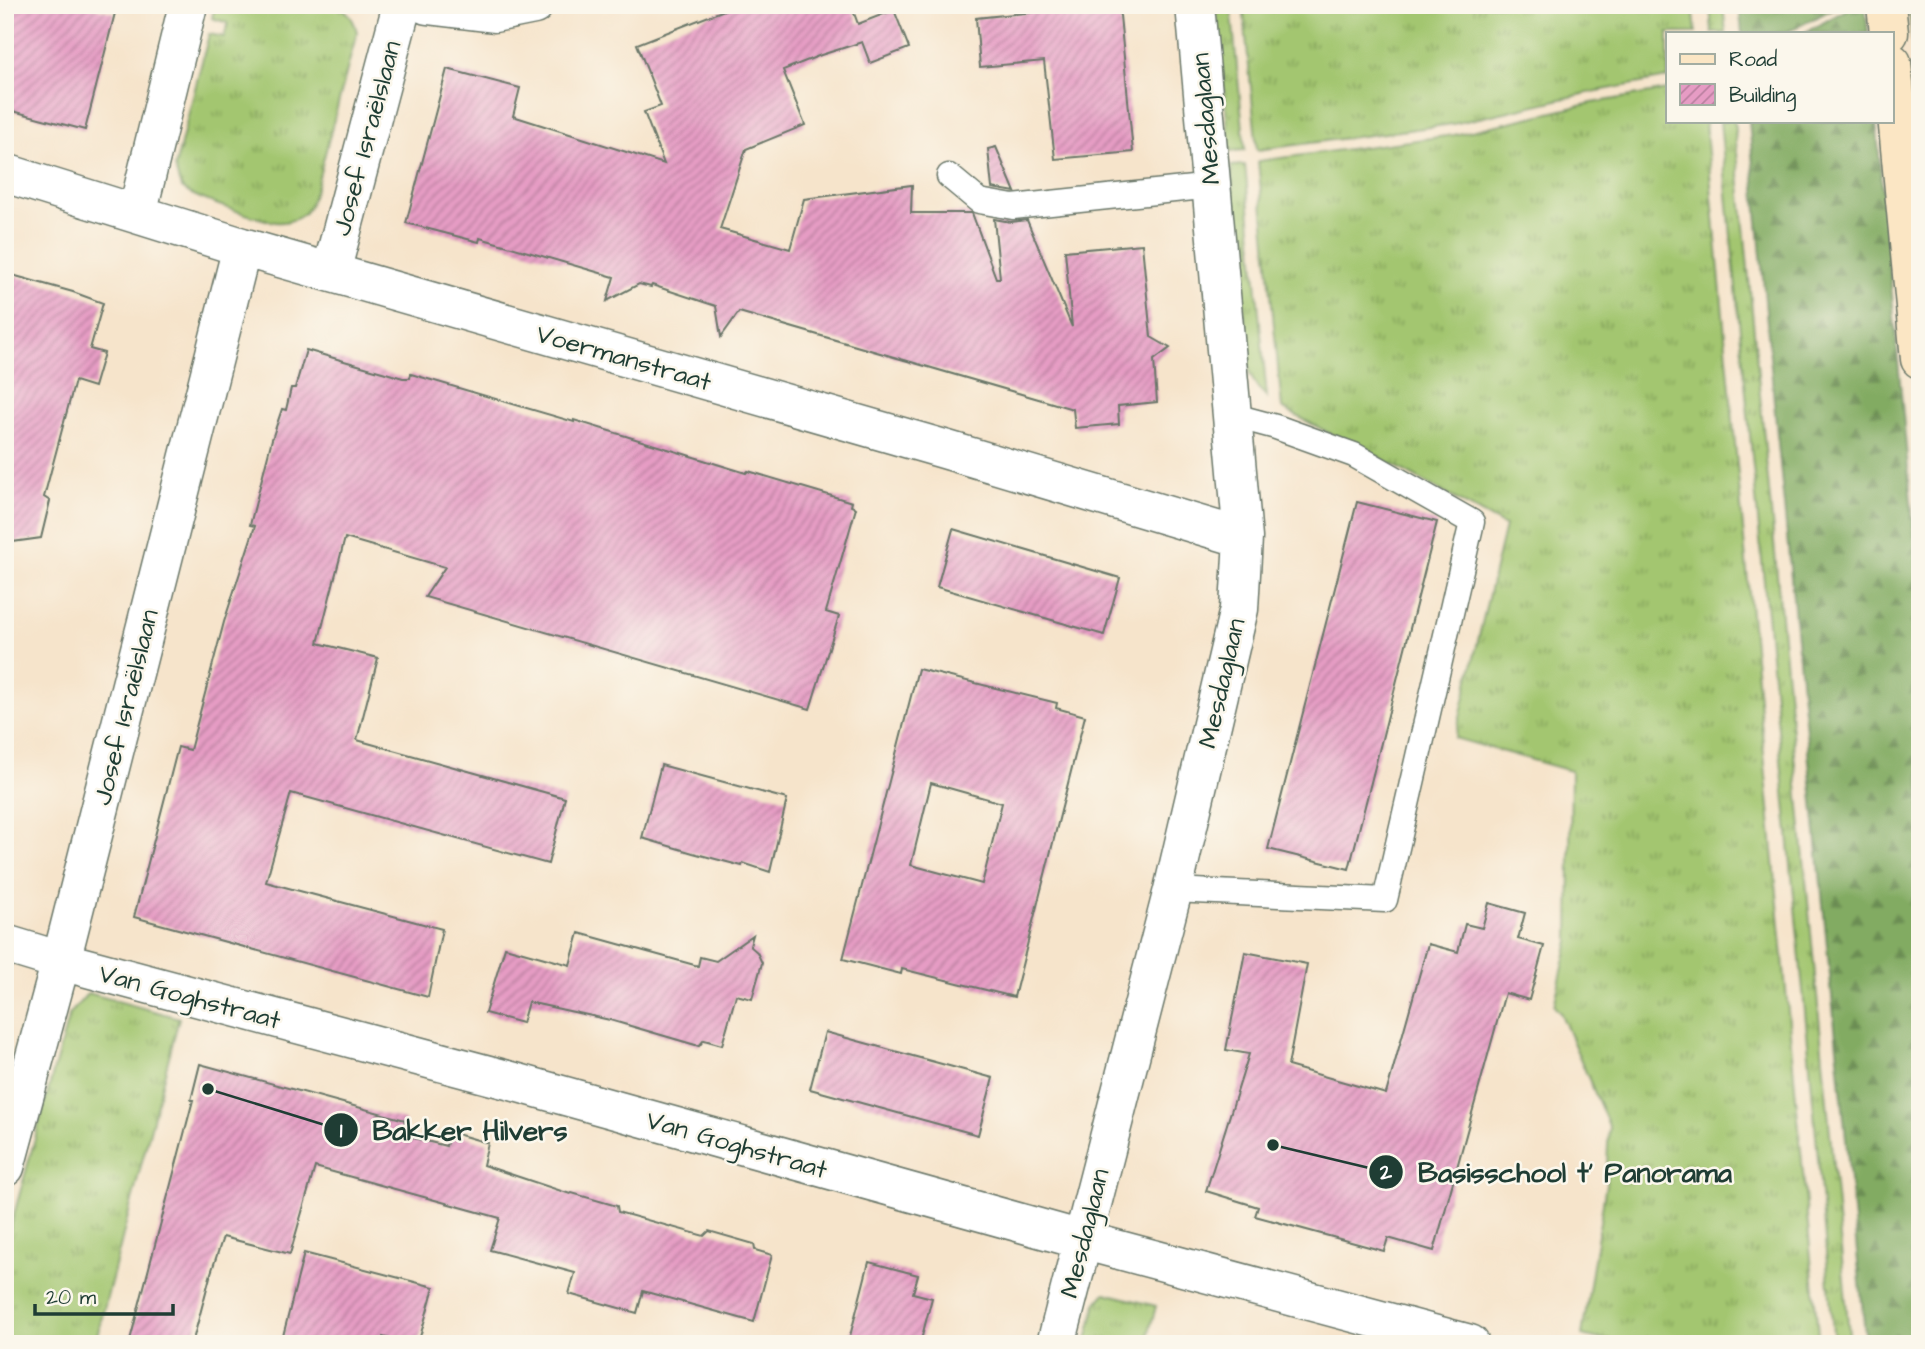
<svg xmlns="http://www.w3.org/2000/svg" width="1925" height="1349" viewBox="0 0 1925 1349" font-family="'Architects Daughter',sans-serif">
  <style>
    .grass { fill: url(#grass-tufts); stroke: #618252; stroke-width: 2 }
    .forest { fill: url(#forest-firs); stroke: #50744b; stroke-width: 2 }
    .building { fill: url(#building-hatch); fill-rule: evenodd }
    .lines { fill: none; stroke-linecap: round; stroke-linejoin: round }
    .lane-casing { stroke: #6a7769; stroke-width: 27 }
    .street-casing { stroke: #6a7769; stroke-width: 41 }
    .secondary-casing { stroke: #6a7769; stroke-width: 41 }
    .lane { stroke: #fff; stroke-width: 24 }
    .street { stroke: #fff; stroke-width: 38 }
    .secondary { stroke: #fbe6c4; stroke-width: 38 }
    .labels { text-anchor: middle; stroke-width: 5; stroke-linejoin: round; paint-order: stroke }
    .street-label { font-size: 26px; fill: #1f3d34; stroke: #fbf7ec }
    .leader { fill: none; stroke: #1f3d34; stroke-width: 2.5 }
    .callout-dot { fill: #1f3d34; stroke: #fbf7ec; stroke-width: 2.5 }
    .mark-label { font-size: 21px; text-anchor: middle; font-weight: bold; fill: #fff }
    .callout-label { font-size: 28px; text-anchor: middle; font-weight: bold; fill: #1f3d34; stroke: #fbf7ec; stroke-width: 5; stroke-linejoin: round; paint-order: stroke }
  </style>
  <defs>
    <pattern id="grass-tufts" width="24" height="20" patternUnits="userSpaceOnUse" patternTransform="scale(1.75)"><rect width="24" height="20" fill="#a3c66f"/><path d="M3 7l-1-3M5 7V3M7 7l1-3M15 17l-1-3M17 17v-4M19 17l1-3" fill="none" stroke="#84a25c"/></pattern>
    <pattern id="forest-firs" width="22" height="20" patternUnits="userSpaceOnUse" patternTransform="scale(1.75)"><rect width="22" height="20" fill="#82ab62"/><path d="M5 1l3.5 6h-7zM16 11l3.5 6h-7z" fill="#6a8c52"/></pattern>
    <pattern id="building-hatch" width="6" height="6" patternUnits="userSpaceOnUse" patternTransform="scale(1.75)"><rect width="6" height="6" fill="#e69cc4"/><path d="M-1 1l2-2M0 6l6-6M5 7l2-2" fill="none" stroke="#ba80a0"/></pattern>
  </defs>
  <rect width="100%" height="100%" fill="#fbf7ec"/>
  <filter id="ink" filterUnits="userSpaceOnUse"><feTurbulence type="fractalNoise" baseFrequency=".0143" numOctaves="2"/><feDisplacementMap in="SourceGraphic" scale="14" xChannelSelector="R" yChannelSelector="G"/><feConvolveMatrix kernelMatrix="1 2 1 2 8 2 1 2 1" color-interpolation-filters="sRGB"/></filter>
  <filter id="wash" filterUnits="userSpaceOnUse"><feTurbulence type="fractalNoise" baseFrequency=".00686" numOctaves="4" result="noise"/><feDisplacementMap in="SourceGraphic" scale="28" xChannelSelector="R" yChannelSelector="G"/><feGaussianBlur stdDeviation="1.57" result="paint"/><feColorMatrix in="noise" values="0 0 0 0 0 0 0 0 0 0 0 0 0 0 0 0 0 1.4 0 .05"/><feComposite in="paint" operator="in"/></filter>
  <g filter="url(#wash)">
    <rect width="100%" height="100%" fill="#f6e4cb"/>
    <path class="grass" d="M215,5H336C348,9 354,20 357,32L316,188C312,198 310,210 301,216C294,221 283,223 275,222C259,219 192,198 182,188C178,182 177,174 175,167L209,34L224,37L228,23L212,18Z
      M1216,5H1231L1245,150L1230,151Z
      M1243,5H1693L1696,33H1668V78L1592,92L1453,124L1257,150Z
      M1710,5H1723L1726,33H1712Z
      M1668,90V121H1705L1819,1344H1621L1582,1335L1606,1184L1609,1126L1561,1014L1554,1006L1569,941L1571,771L1455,738L1505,526L1357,445L1327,432L1282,408L1258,161L1454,135L1592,103Z
      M1720,121H1734L1850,1344H1834L1808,1043Z
      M1245,165L1267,397L1258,388L1250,375L1231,166Z
      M88,993L179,1018L95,1344H5V1247L69,1015Z
      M1105,1293L1156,1306L1146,1344H1086L1096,1304Z"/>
    <path class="forest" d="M1739,5H1841L1785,33H1742Z
      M1855,5H1865L1868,33H1804Z
      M1909,5H1920V125Z
      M1749,121H1876L1920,599V1344H1866L1776,424Z"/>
    <g id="blocks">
      <path class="building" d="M5,5H85L115,13L85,130L5,109Z
        M737,5H851L858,24L894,10L909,48L870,63L862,42L821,55L783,70L805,125L746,149L720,229L790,249L804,199L912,185L911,213H972L996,278H1000L994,219L1011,222L1027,220L1072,327L1065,251L1142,244L1151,337L1170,348L1154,360L1157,402L1118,406L1119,424L1075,428L1073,409L739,312L721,337L716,306L652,285L651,287L639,284L607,301L614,277L480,238L479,242L406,223L447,69L520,88L513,116L664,164L644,112L661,106L637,44Z
        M1043,5H1119L1133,152L1055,159L1044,61L980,67L976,18L1044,11Z
        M996,147L1015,192L992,188L988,149Z
        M5,273L73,292L103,303L90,349L104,353L94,387L75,381L44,497L50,501L41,538L5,543Z
        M306,350L403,378H410L411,374L574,422V420L746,473L748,471L852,502L851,506L856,508L826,612L839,616L810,709L425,597L445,567L345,538L318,643L378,658L357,740L565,798L548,864L291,793L266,882L442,929L428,997L134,917L178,747L190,750L224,622L255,526L250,525L272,439L282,409L286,410L291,388H295Z
        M1357,502L1437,522L1349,869L1268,849Z
        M953,529L1120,578L1104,635L937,587Z
        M918,669L1057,703L1056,708L1085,716L1014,997L902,969L901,974L843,959ZM931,783L1002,803L982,884L911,865Z
        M661,765L787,799L770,872L743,863L742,866L693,853L642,838Z
        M1489,903L1525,913L1518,939L1544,946L1529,1000L1505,993L1434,1251L1388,1238L1384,1251L1255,1216L1258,1207L1206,1191L1249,1054L1226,1050L1245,952L1307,964L1288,1066L1386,1094L1428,944L1458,952L1465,924L1482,928Z
        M579,933L698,966L700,957L716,961L753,935L750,946L757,952L762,963L752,999L736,995L722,1045L704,1040L699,1046L610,1020L528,1002L522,1023L485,1013L505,947L570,965Z
        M825,1032L993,1078L978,1135L810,1089Z
        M200,1064L405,1120L402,1135L446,1146L450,1132L488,1143L483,1165L570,1194L572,1193L617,1206L618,1212L704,1236L709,1231L754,1244L755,1250L772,1255L754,1322L643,1291L637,1313L569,1294L575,1273L490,1250L500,1218L315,1167L290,1254L223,1237L211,1273L192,1344H129L193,1100H191Z
        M304,1253L434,1287L418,1344H408L383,1337L381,1344H281Z
        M869,1262L918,1275L913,1293L932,1298L920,1344H848Z"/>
    </g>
  </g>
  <g filter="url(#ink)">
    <use href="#blocks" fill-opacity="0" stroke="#6a7769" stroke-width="2"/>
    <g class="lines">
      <defs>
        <path id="lane" d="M949,176L979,201L1013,207L1212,186
          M1173,890L1385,900L1472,522L1354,455L1276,427L1231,415"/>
        <path id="street" d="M427,5L494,13L534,5
          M5,173L242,247L944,449L1243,538
          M137,214L188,5
          M331,272L402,5
          M5,944L61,961L515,1082L1082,1240L1470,1344
          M5,1167L61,961L242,247
          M1056,1344L1173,890L1239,609L1243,538L1195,5"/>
        <path id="secondary" d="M1886,5L1889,33
          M1892,63L1920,359"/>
      </defs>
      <use href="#lane" class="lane-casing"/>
      <use href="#street" class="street-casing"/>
      <use href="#secondary" class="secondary-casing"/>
      <use href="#lane" class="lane"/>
      <use href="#street" class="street"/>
      <use href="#secondary" class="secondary"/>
    </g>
  </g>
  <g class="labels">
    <g class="street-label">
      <text transform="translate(1205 119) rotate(-95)" y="9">Mesdaglaan</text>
      <text transform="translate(366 138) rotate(-75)" y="9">Josef Israëlslaan</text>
      <text transform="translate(624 357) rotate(16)" y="9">Voermanstraat</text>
      <text transform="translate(1221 683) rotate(-77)" y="9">Mesdaglaan</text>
      <text transform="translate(125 707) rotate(-76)" y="9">Josef Israëlslaan</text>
      <text transform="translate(190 996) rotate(15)" y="9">Van Goghstraat</text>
      <text transform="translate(737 1144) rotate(16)" y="9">Van Goghstraat</text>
      <text transform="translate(1084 1233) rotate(-76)" y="9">Mesdaglaan</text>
    </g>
  </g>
  <path class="leader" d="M208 1089L341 1130M1273 1145L1386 1172"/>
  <g class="callout-dot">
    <circle cx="208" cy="1089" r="7"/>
    <circle cx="1273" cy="1145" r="7"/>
    <circle cx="341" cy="1130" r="18"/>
    <circle cx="1386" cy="1172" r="18"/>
  </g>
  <g class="mark-label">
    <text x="341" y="1137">1</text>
    <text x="1386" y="1179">2</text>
  </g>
  <g class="callout-label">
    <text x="470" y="1140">Bakker Hilvers</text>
    <text x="1575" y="1182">Basisschool t' Panorama</text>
  </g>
  <rect width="1925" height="1349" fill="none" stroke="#fbf7ec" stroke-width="28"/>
  <rect x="1666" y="32" width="228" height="91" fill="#fbf7ec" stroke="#a3ada2" stroke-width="2"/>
  <rect x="1680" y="54" width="35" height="10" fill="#fbe6c4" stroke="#a3ada2" stroke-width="2"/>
  <text x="1729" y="66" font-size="21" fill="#1f3d34">Road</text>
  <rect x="1680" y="84" width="35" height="21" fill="url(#building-hatch)" stroke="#a3ada2" stroke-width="2"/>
  <text x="1729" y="102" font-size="21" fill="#1f3d34">Building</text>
  <path d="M35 1304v10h138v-10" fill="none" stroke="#1f3d34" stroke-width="3.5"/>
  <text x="46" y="1304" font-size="21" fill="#1f3d34" stroke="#fbf7ec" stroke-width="5" paint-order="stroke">20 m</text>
</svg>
